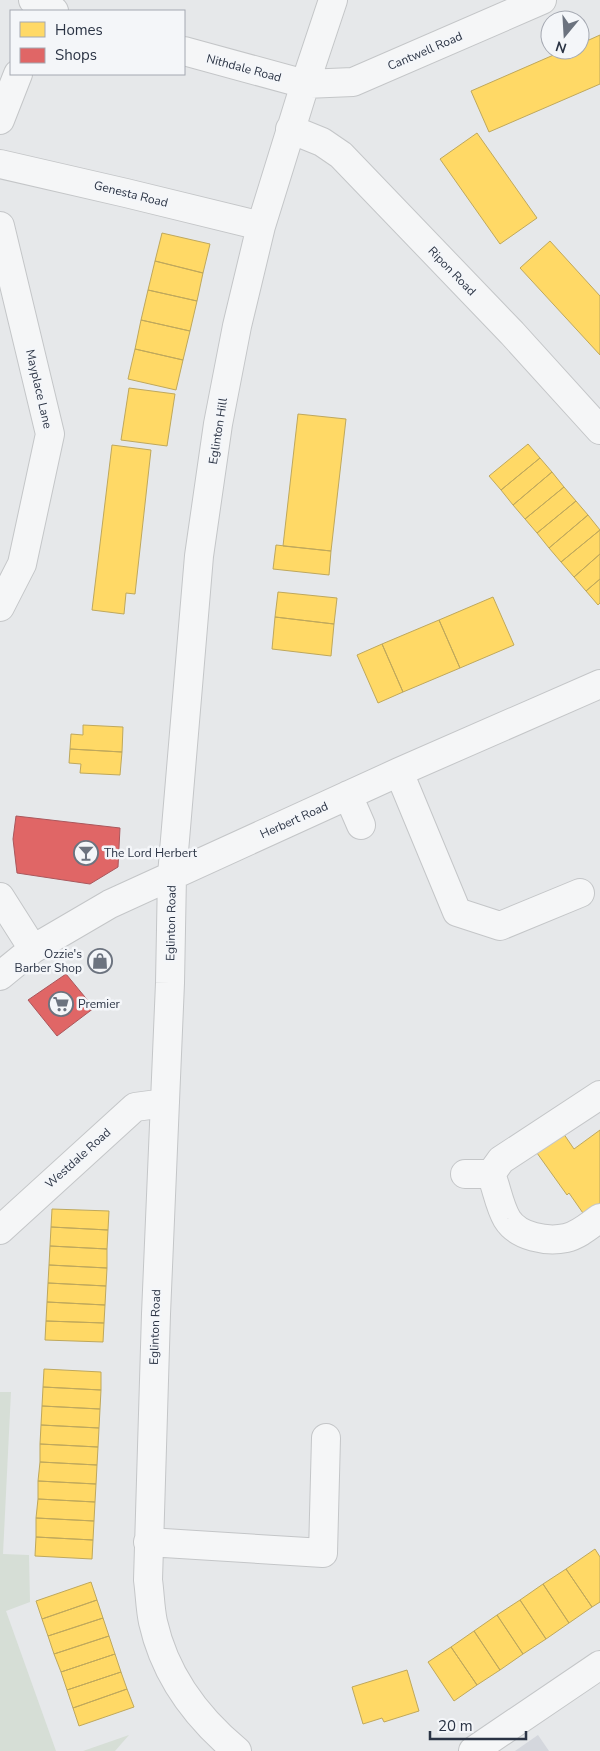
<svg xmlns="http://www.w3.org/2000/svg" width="600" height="1751" viewBox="0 0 600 1751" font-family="'Nunito Sans',sans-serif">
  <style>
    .built { fill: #d4d7dd }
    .green { fill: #d6ded6 }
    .homes { fill: #ffd966; stroke: #bfa85c }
    .shops { fill: #e06666; stroke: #aa575c }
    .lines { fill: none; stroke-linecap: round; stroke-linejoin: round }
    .minor-casing { stroke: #c4c6c8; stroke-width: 30 }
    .minor { stroke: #f5f6f7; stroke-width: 28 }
    .labels { text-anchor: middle; stroke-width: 5; stroke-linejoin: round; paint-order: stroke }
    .street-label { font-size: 12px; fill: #2b3445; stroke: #f4f6f9 }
    .poi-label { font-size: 12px; fill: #2b3445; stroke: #f4f6f9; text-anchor: start }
  </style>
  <rect width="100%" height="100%" fill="#e6e8ea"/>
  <path class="built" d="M538,1735L549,1751H515Z"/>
  <path class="green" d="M0,1392H11L3,1554L29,1555L30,1602L6,1611L56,1751H0Z
    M129,1735L115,1751H83Z"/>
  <path class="homes" d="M600,35V84L489,132L471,91L565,50H580V44Z
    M477,133L537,218L500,244L440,159Z
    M162,233L210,244L203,273L155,261Z
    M550,241L600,296V355L520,268Z
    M155,261L203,273L197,301L148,290Z
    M148,290L197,301L190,331L141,320Z
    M141,320L190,331L183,360L135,349Z
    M135,349L183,360L176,390L128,379Z
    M129,388L175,394L167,446L121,440Z
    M298,414L346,419L331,551L283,546Z
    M528,444L540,458L501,490L489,476Z
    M112,445L151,450L135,594L126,593L124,614L92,610Z
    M540,458L552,472L513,505L501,490Z
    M552,472L564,487L525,519L513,505Z
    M564,487L576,501L537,533L525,519Z
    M576,501L588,515L549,548L537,533Z
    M588,515L600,530L561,562L549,548Z
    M600,530V554L574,577L561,562Z
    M276,545L331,551L329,575L273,569Z
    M600,554V579L586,591L574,577Z
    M600,579V603L598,605L586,591Z
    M278,592L337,598L334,624L275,617Z
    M493,597L514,645L460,668L439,620Z
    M275,617L334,624L331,656L272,649Z
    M439,620L460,668L403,692L382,644Z
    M382,644L403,692L378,703L357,655Z
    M83,725L123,727L122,752L70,749L71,734L83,735Z
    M70,749L122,752L120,775L80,773L81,764L69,763Z
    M559,1127L574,1149L600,1130V1205L585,1216L569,1193L567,1195L532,1146Z
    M52,1209L109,1211L108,1230L51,1227Z
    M51,1227L108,1230L107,1249L50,1246Z
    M50,1246L107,1249V1268L49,1265Z
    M49,1265L107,1268L106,1286L48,1283Z
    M48,1283L106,1286L105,1305L47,1302Z
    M47,1302L105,1305L104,1323L46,1321Z
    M46,1321L104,1323L103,1342L45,1340Z
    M44,1369L101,1372V1390L43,1387Z
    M43,1387L101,1390L100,1409L42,1406Z
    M42,1406L100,1409L99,1428L41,1425Z
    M41,1425L99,1428L98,1447L40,1444Z
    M40,1444L98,1447L97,1465L40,1462Z
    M40,1462L97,1465L96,1484L38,1481Z
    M38,1481L96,1484L95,1502L38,1499Z
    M38,1499L95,1502L94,1521L36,1518Z
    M36,1518L94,1521L93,1540L36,1537Z
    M36,1537L93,1540L92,1559L35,1556Z
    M595,1549L600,1557V1602L592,1607L566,1569Z
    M566,1569L592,1607L569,1623L543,1584Z
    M91,1582L97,1600L42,1619L36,1601Z
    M543,1584L569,1623L546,1639L520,1600Z
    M97,1600L103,1618L48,1636L42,1619Z
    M520,1600L546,1639L523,1654L497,1615Z
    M497,1615L523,1654L500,1670L474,1631Z
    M103,1618L109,1636L54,1654L48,1636Z
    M474,1631L500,1670L477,1685L451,1647Z
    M109,1636L115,1654L61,1672L54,1654Z
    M451,1647L477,1685L454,1701L428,1662Z
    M115,1654L121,1672L67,1690L61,1672Z
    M407,1670L419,1711L384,1722L382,1718L363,1724L352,1687Z
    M121,1672L127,1689L73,1708L67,1690Z
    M127,1689L134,1707L79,1726L73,1708Z"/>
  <path class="shops" d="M16,816L120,828L118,867L90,884L17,873L13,839Z
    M66,974L94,1008L57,1036L28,1000Z"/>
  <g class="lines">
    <defs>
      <path id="minor" d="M33,0L45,8L54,11
        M184,51L305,84L353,82L542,0
        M0,120L18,74
        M290,129L322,142L341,155L512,333L600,430
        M0,164L126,193L261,226
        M0,226L50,434L22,564L0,607
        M399,772L457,912L500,926L580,893
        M348,795L361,825
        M0,897L33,949
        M0,976L33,949L110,904L399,772L600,684
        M465,1174H491L501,1160L600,1095
        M491,1174C497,1189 499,1205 507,1219C518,1237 547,1242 566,1238C579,1235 590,1225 600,1218
        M0,1230L135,1107L165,1103
        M148,1542L323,1553L326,1438
        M237,1751C196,1717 165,1676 153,1622C150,1608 150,1594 148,1580L156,1314L170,983L172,875L199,556L218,424L237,326L261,226L305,84L333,0
        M473,1751L600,1665"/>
    </defs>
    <use href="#minor" class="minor-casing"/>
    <use href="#minor" class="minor"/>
  </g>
  <defs>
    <symbol id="bar-ring" viewBox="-11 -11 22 22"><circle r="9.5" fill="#f4f6f9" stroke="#6c737f" stroke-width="1.5"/><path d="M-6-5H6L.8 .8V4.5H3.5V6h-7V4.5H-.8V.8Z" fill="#6c737f"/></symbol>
    <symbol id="shop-ring" viewBox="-11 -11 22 22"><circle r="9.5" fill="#f4f6f9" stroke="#6c737f" stroke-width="1.5"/><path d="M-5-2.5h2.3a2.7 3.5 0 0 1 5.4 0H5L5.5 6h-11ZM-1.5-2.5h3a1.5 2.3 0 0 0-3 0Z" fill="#6c737f"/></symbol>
    <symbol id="supermarket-ring" viewBox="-11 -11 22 22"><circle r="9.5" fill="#f4f6f9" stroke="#6c737f" stroke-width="1.5"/><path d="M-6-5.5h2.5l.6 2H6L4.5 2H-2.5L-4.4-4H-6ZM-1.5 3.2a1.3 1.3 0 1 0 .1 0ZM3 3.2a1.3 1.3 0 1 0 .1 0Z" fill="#6c737f"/></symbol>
  </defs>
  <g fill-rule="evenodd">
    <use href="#bar-ring" x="72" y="839" width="28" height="28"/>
    <use href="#shop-ring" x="86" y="947" width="28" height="28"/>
    <use href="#supermarket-ring" x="47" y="990" width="28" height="28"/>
  </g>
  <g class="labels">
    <g class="street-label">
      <text transform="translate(425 51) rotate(-23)" y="4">Cantwell Road</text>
      <text transform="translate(244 68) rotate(15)" y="4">Nithdale Road</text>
      <text transform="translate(131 194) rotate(14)" y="4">Genesta Road</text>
      <text transform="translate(452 271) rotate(46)" y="4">Ripon Road</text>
      <text transform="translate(39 389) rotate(77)" y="4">Mayplace Lane</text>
      <text transform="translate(218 431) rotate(-81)" y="4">Eglinton Hill</text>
      <text transform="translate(294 820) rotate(-24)" y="4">Herbert Road</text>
      <text transform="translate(171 923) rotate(-89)" y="4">Eglinton Road</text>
      <text transform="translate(78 1158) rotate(-42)" y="4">Westdale Road</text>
      <text transform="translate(155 1327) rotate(-88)" y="4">Eglinton Road</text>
    </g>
    <g class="poi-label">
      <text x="104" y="857">The Lord Herbert</text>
      <text x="82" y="958" text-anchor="end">Ozzie's<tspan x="82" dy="14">Barber Shop</tspan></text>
      <text x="78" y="1008">Premier</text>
    </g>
  </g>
  <rect x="10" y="10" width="175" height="65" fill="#f4f6f9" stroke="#a4a8b1"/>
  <rect x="20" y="22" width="25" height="15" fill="#ffd966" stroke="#a4a8b1"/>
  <text x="55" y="35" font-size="15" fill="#2b3445">Homes</text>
  <rect x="20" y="48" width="25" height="15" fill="#e06666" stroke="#a4a8b1"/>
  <text x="55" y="60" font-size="15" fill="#2b3445">Shops</text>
  <g transform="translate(565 35) rotate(198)"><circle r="24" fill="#f4f6f9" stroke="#a4a8b1"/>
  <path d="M0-4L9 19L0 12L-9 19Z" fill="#6c737f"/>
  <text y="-8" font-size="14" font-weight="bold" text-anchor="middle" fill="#2b3445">N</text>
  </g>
  <path d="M430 1731v8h96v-8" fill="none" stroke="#2b3445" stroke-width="2.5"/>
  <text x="438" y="1731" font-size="15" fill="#2b3445" stroke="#f4f6f9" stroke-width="4" paint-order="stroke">20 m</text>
</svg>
